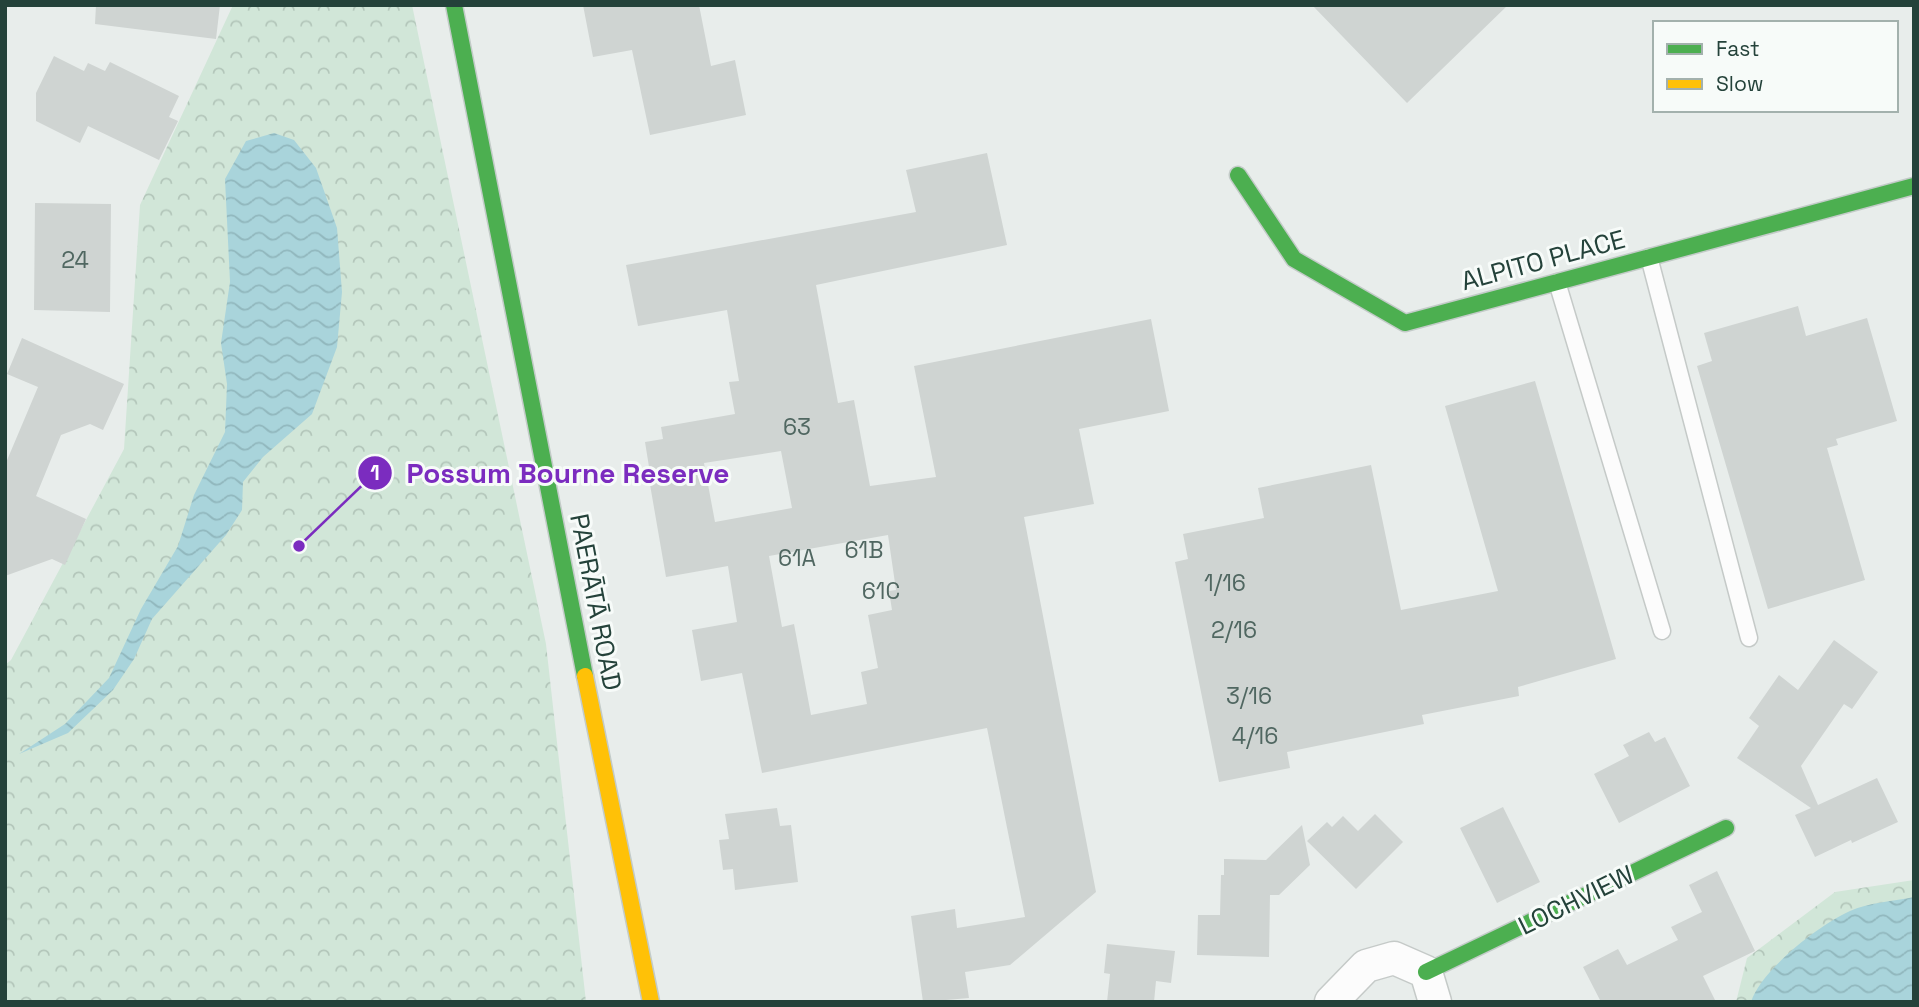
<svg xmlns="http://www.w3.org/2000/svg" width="1919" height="1007" viewBox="0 0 1919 1007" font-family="'Space Grotesk',sans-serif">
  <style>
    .park { fill: url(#park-crowns) }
    .water { fill: url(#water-waves) }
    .building { fill: #cfd4d2; fill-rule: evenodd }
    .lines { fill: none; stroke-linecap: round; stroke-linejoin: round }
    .lane-casing { stroke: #c5cac8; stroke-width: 19 }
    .street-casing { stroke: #c5cac8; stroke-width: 35 }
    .fast-casing { stroke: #c3cbc8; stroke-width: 19 }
    .slow-casing { stroke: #c3cbc8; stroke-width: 19 }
    .lane { stroke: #fcfcfc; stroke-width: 16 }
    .street { stroke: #fcfcfc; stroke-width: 32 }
    .fast { stroke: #4caf50; stroke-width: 16 }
    .slow { stroke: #ffc107; stroke-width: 16 }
    .labels { text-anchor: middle; stroke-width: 6; stroke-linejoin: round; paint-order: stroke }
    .number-label { font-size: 23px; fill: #506761 }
    .street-label { font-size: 26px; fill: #24423a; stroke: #f7fbf9 }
    .leader { fill: none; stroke: #7b2cbf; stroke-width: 2.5 }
    .callout-dot { fill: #7b2cbf; stroke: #f7fbf9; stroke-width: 2.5 }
    .mark-label { font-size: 21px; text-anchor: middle; font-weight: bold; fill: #fff }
    .callout-label { font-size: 28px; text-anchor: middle; font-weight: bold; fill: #7b2cbf; stroke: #f7fbf9; stroke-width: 6; stroke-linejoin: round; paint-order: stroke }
  </style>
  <defs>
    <pattern id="park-crowns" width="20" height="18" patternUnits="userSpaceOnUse" patternTransform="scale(1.75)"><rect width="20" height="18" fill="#d1e6d8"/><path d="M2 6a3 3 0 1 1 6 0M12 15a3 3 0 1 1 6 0" fill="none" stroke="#b3c6ba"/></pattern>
    <pattern id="water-waves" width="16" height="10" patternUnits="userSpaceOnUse" patternTransform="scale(1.75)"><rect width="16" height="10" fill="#a9d4db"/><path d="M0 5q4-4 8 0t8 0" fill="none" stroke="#91b7bd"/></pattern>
  </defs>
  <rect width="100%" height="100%" fill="#e8edeb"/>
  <path class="park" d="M233,5H412L546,644L586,1002H5V665L11,660L124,449L140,205Z
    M1914,880V1002H1736L1747,958L1835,892Z"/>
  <path class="water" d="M274,133L294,140L316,168L337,228L342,292L337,347L312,414L263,457L243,482L242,510L226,535L152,619L134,659L113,690L68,733L19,754L65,724L109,678L141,609L178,546L194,495L225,432L227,384L221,343L230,282L225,179L246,141Z
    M1914,897V1002H1751C1760,971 1820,924 1850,911C1867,903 1895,901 1914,897Z"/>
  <path class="building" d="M96,5H220L216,39L95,24Z
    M583,5H699L711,66L735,60L746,115L650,135L632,50L593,57Z
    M1312,5H1508L1407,103Z
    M54,56L84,71L88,63L105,71L110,62L179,96L169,117L178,121L159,160L88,126L80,143L36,121V93Z
    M987,153L1007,245L816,285L838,403L854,400L870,486L936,477L914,366L1151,319L1169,411L1079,429L1094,504L1024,517L1096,892L1010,965L965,972L969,998L923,1002L911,916L955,909L957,928L1025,917L987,728L762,773L742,673L701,681L692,630L737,622L728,566L666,577L648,473H650L645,442L663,439L661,427L735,414L729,382L739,381L727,310L638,326L626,265L916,212L906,170ZM781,451L792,508L715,522L704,463ZM888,535L896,590L889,591L892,610L868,615L878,668L861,672L867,704L811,715L794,624L782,627L769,556Z
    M35,203L111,204L110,312L34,310Z
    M1798,306L1806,336L1867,318L1897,421L1836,439L1838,445L1827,448L1865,580L1768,609L1697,366L1712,361L1704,333Z
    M22,338L124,384L103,430L90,424L61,435L36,496L86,519L65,565L52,559L5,576V465L38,387L7,374Z
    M1535,381L1616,659L1518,687L1519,696L1422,715L1424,724L1287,752L1290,768L1219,782L1175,562L1188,559L1183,534L1264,518L1258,488L1371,465L1401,610L1498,591L1445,406Z
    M1834,640L1878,672L1852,709L1844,704L1801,766L1818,805L1877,778L1898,822L1852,843L1851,840L1815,857L1795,815L1811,808L1737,758L1759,726L1749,718L1779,675L1798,690Z
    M1649,732L1655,742L1665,737L1690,786L1619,823L1594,774L1629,756L1623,745Z
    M1503,807L1540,882L1497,903L1460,828Z
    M777,808L780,826L791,825L798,882L735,890L733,869L723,870L719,840L729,839L725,814Z
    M1375,814L1403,842L1356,889L1307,841L1327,822L1332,827L1343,816L1358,831Z
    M1302,825L1310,865L1279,895H1270L1269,957L1197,955L1198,915H1220L1221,875H1224V859L1266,860Z
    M1717,871L1755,951L1703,976L1716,1002H1601L1583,967L1618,949L1627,965L1678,940L1671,927L1702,912L1689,885Z
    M1107,944L1175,951L1171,983L1156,981L1154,1002H1107L1110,974L1104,973Z"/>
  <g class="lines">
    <defs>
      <path id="lane" d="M1649,257L1749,638
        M1557,282L1662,631"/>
      <path id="street" d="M1331,1002L1366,966L1394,958L1426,972L1435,1002"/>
      <path id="fast" d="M454,5L585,676
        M1238,175L1294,259L1405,323L1914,186
        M1426,972L1726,828"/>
      <path id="slow" d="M585,676L651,1002"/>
    </defs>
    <use href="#lane" class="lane-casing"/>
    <use href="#street" class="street-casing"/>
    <use href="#fast" class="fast-casing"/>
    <use href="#slow" class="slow-casing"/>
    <use href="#lane" class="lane"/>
    <use href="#street" class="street"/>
    <use href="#fast" class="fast"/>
    <use href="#slow" class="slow"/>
  </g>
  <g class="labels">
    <g class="number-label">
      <text x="75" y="268">24</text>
      <text x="797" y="435">63</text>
      <text x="864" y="558">61B</text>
      <text x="797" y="566">61A</text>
      <text x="1225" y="591">1/16</text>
      <text x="881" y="599">61C</text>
      <text x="1234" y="638">2/16</text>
      <text x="1249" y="704">3/16</text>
      <text x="1255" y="744">4/16</text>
    </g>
    <g class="street-label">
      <text transform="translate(1543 260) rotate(-15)" y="9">ALPITO PLACE</text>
      <text transform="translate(596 602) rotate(79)" y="9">PAERĀTĀ ROAD</text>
      <text transform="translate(1576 900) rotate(-26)" y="9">LOCHVIEW</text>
    </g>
  </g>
  <path class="leader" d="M299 546L375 473"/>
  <g class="callout-dot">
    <circle cx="299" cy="546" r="7"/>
    <circle cx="375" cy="473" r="18"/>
  </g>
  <g class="mark-label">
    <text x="375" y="480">1</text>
  </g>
  <g class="callout-label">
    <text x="568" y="483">Possum Bourne Reserve</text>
  </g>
  <rect width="1919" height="1007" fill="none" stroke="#24423a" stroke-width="14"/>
  <rect x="1653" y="21" width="245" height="91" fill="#f7fbf9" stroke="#a3b1ad" stroke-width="2"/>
  <rect x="1667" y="44" width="35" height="10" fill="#4caf50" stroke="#a3b1ad" stroke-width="2"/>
  <text x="1716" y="56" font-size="21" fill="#24423a">Fast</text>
  <rect x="1667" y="79" width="35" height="10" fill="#ffc107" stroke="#a3b1ad" stroke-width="2"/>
  <text x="1716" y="91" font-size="21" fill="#24423a">Slow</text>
</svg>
